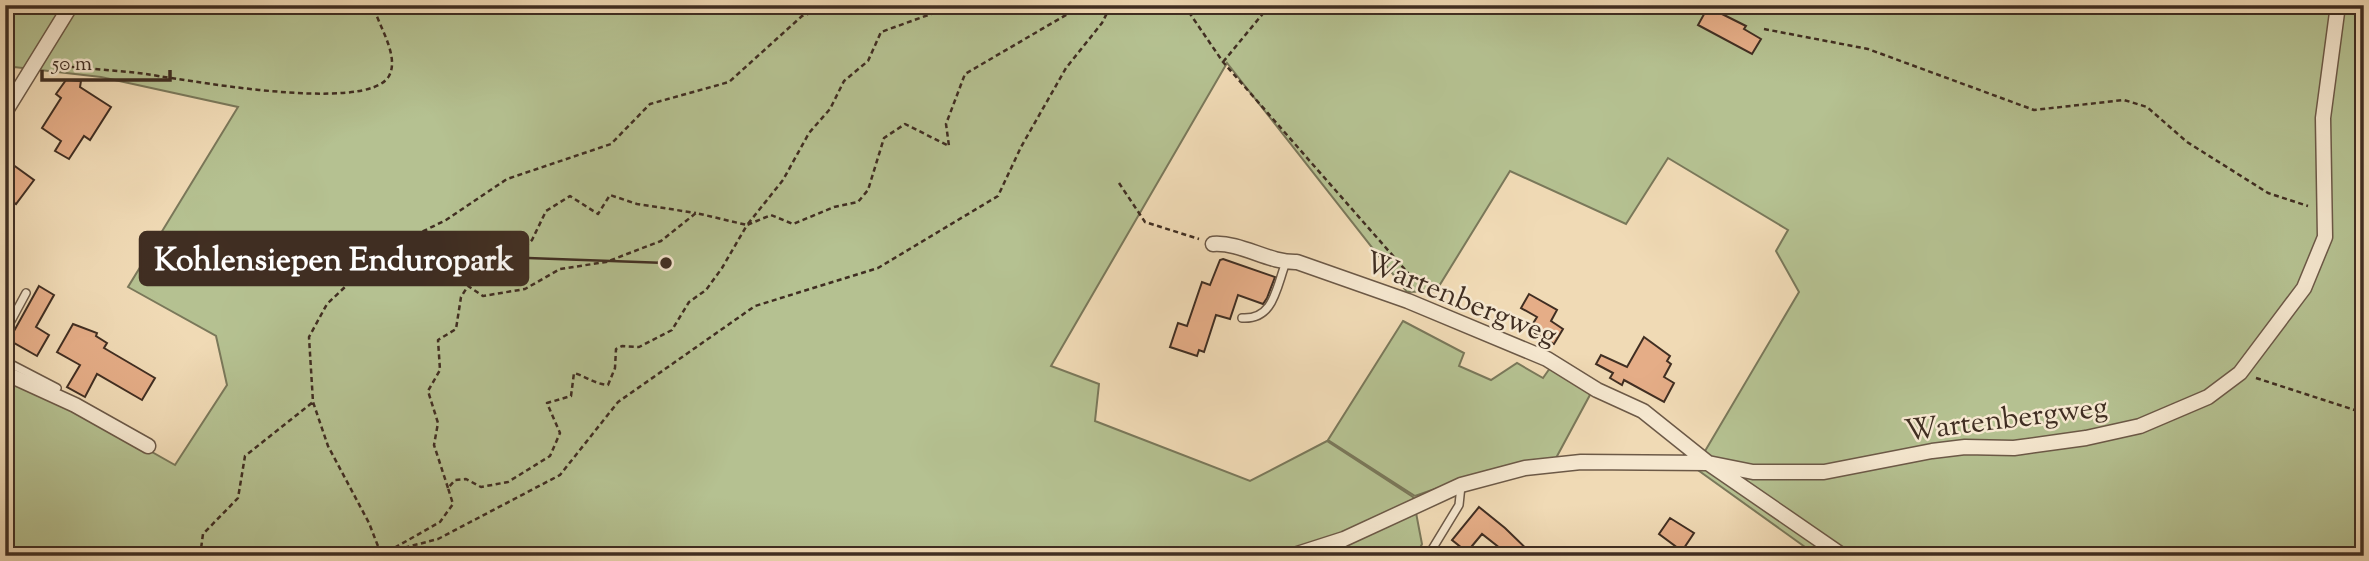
<svg xmlns="http://www.w3.org/2000/svg" width="2369" height="561" viewBox="0 0 2369 561" font-family="'Sorts Mill Goudy',serif">
  <style>
    .green { fill: #b5c191; stroke: #7a785a; stroke-width: 2 }
    .building { fill: #e5ad87; stroke: #402e22; stroke-width: 2 }
    .lines { fill: none; stroke-linecap: round; stroke-linejoin: round }
    .lane-casing { stroke: #6c5947; stroke-width: 10 }
    .street-casing { stroke: #6c5947; stroke-width: 17 }
    .path { stroke: #402e22; stroke-width: 2.5; stroke-dasharray: 5 3.5; stroke-linecap: butt }
    .lane { stroke: #f5e7cf; stroke-width: 7 }
    .street { stroke: #f5e7cf; stroke-width: 14 }
    .labels { text-anchor: middle; stroke-width: 5; stroke-linejoin: round; paint-order: stroke }
    .street-label { font-size: 30px; fill: #402e22; stroke: #f5e7cf }
    .leader { fill: none; stroke: #402e22; stroke-width: 2.5 }
    .callout-dot { fill: #402e22; stroke: #f5e7cf; stroke-width: 2.5 }
    .callout { fill: #402e22; stroke: #402e22; stroke-width: 2.5 }
    .callout-label { font-size: 32px; text-anchor: middle; font-weight: bold; fill: #fff }
  </style>
  <rect width="100%" height="100%" fill="#f0dab5"/>
  <filter id="stains"><feTurbulence type="fractalNoise" baseFrequency=".00286" numOctaves="4"/><feColorMatrix values="0 0 0 0 .2 0 0 0 0 .09 0 0 0 0 .02 0 0 0 .5 -.17"/></filter>
  <radialGradient id="worn" r=".72"><stop offset=".6" stop-color="#630" stop-opacity="0"/><stop offset="1" stop-color="#630" stop-opacity=".3"/></radialGradient>
  <path class="green" d="M5,5H2364V556H1799L1805,547L1695,468L1799,292L1776,251L1788,230L1668,158L1626,224L1510,171L1436,291L1407,292L1227,63L1051,366L1099,384L1095,421L1250,481L1327,441L1413,497L1422,544L1416,556H5V369L175,465L227,385L216,336L128,287L238,107L101,77L14,67L5,70Z
    M1403,321L1464,353L1459,366L1491,380L1517,363L1543,378L1550,368L1591,393L1556,458L1486,471L1415,496L1328,440Z"/>
  <path class="building" d="M1708,7L1746,26L1744,29L1761,39L1752,54L1698,25Z
    M66,80L81,81L80,87L111,107L90,140L84,136L69,159L55,151L61,141L42,128L61,98L56,94Z
    M5,159L34,180L16,204L5,196Z
    M1223,259L1275,277L1267,298L1263,304L1238,295L1230,319L1216,315L1204,352L1199,350L1197,356L1170,347L1178,323L1187,326L1202,282L1210,285L1220,260Z
    M39,286L54,295L36,327L49,335L37,356L9,340Z
    M1529,294L1557,310L1551,321L1563,329L1554,344L1529,330L1537,317L1521,308Z
    M73,324L97,333L96,336L107,343L104,348L155,378L142,400L97,374L85,397L67,387L80,365L57,352Z
    M1644,337L1670,356L1667,361L1671,364L1664,377L1674,383L1664,402L1624,380L1622,385L1610,378L1613,373L1596,364L1601,355L1627,367Z
    M1479,507L1505,528L1534,556H1510L1482,534L1467,552L1452,540Z
    M1670,518L1694,533L1682,551L1659,534Z"/>
  <g class="lines">
    <defs>
      <path id="lane" d="M1242,318C1274,320 1276,288 1286,262
        M5,332L26,293
        M5,361L57,388
        M1428,556L1459,505L1461,486"/>
      <path id="street" d="M5,112L71,5
        M1213,244C1242,242 1268,263 1297,262L1408,301L1547,359L1597,390L1643,411L1708,463L1843,556
        M5,373L75,405L148,446
        M1291,556L1344,539L1461,485L1525,468L1581,462L1708,463L1753,472H1824L1932,451L1965,447L2014,448L2086,438L2140,426L2208,397L2240,373L2304,288L2325,237L2323,118L2338,5"/>
    </defs>
    <use href="#lane" class="lane-casing"/>
    <use href="#street" class="street-casing"/>
    <path class="path" d="M1184,5L1223,62L1408,273L1411,285
      M1764,29L1868,49L2034,110L2124,100L2147,107L2187,142L2268,193L2308,206
      M1223,62L1270,5
      M53,65C81,68 110,70 138,73C178,78 367,115 389,76C400,56 378,25 373,5
      M1119,183L1145,222L1199,239
      M469,285L511,261L532,240L546,211L570,196L598,214L610,195L637,204L696,213
      M2256,378L2364,413
      M448,488L434,445L438,423L428,391L440,370L438,340L456,329L461,297L468,286L483,296L525,289L560,269L606,262L661,241L696,213L747,225L783,180L809,133L830,109L844,81L868,61L881,32L956,5
      M388,552L438,539L560,475L618,402L755,306L878,268L998,196L1021,147L1066,68L1102,23L1111,5
      M381,554L369,523L328,446L313,402L309,337L327,304L383,251L446,220L507,179L611,144L650,104L729,82L802,16L835,5
      M133,556L136,553L148,556
      M200,556L203,534L238,498L245,456L313,402
      M380,556L440,522L453,504L448,488L455,480L466,479L481,487L508,482L550,456L560,433L547,403L571,396L574,373C587,377 595,384 608,385L615,368L616,349L622,346L639,347L672,330L689,302L706,290L722,268L747,225L771,215L793,224L834,207L858,202L868,190L884,138L905,124L949,146L946,124L965,74L1083,5"/>
    <use href="#lane" class="lane"/>
    <use href="#street" class="street"/>
  </g>
  <g class="labels">
    <g class="street-label">
      <text transform="translate(1461 298) rotate(22)" y="10">Wartenbergweg</text>
      <text transform="translate(2006 418) rotate(-7)" y="10">Wartenbergweg</text>
    </g>
  </g>
  <path class="leader" d="M666 263L528 258"/>
  <circle class="callout-dot" cx="666" cy="263" r="7"/>
  <rect class="callout" x="140" y="232" width="388" height="53" rx="7"/>
  <g class="callout-label">
    <text x="334" y="270">Kohlensiepen Enduropark</text>
  </g>
  <rect width="2369" height="561" fill="none" stroke="#f0dab5" stroke-width="28"/>
  <rect x="7" y="7" width="2355" height="547" fill="none" stroke="#402e22" stroke-width="3.5"/>
  <rect x="14" y="14" width="2341" height="533" fill="none" stroke="#402e22" stroke-width="2"/>
  <path d="M42 70v10h128v-10" fill="none" stroke="#402e22" stroke-width="3.5"/>
  <text x="52" y="70" font-size="21" fill="#402e22" stroke="#f5e7cf" stroke-width="5" paint-order="stroke">50 m</text>
  <rect width="100%" height="100%" filter="url(#stains)"/>
  <rect width="100%" height="100%" fill="url(#worn)"/>
</svg>
